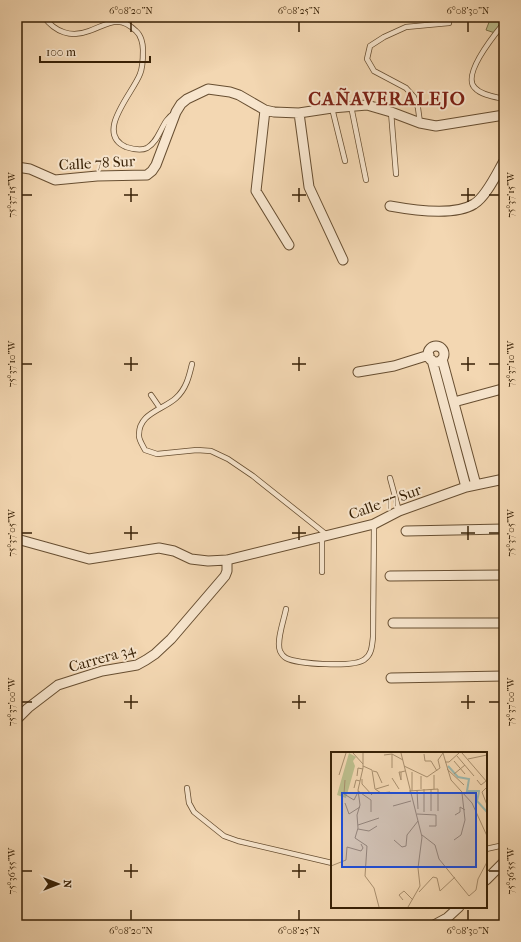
<svg xmlns="http://www.w3.org/2000/svg" width="521" height="942" viewBox="0 0 521 942" font-family="'IM FELL French Canon',serif">
  <style>
    .green { fill: #bcbe8c; stroke: #7a7049 }
    .lines { fill: none; stroke-linecap: round; stroke-linejoin: round }
    .lane-casing { stroke: #674e31; stroke-width: 6 }
    .street-casing { stroke: #674e31; stroke-width: 11 }
    .lane { stroke: #f7e5cd; stroke-width: 4.5 }
    .street { stroke: #f7e5cd; stroke-width: 9 }
    .ticks { fill: none; stroke: #382106; stroke-width: 1.5 }
    .labels { text-anchor: middle; stroke-width: 4; stroke-linejoin: round; paint-order: stroke }
    .street-label { font-size: 15px; fill: #382106; stroke: #f7e5cd }
    .district-label { font-size: 19px; font-weight: bold; letter-spacing: 1px; fill: #7a1f14; stroke: #f7e5cd }
    .inset-river { fill: none; stroke: #9bb9b0; stroke-width: 2 }
    .inset-road { fill: none; stroke: #a88e6d; stroke-width: 1 }
    .view { fill: #1d4ed8; fill-opacity: 0.15; stroke: #1d4ed8; stroke-width: 2 }
    .inset-edge { fill: none; stroke: #382106; stroke-width: 2 }
    .neatline { fill: none; stroke: #382106; stroke-width: 1.5 }
    .ticks-label { font-size: 10px; text-anchor: middle; fill: #382106 }
  </style>
  <rect width="100%" height="100%" fill="#f3d7b2"/>
  <filter id="stains"><feTurbulence type="fractalNoise" baseFrequency=".005" numOctaves="4"/><feColorMatrix values="0 0 0 0 .2 0 0 0 0 .09 0 0 0 0 .02 0 0 0 .5 -.17"/></filter>
  <radialGradient id="worn" r=".72"><stop offset=".6" stop-color="#630" stop-opacity="0"/><stop offset="1" stop-color="#630" stop-opacity=".3"/></radialGradient>
  <path class="green" d="M491,17H504V36L486,30Z"/>
  <g class="lines">
    <defs>
      <path id="lane" d="M44,17C55,32 71,38 89,31C108,24 119,14 136,31C141,35 143,44 143,50C143,58 143,67 140,74C133,93 94,133 126,147C132,149 141,151 147,148C161,140 161,120 175,113
        M504,23C495,34 461,75 475,88C481,95 495,97 504,99
        M351,106L366,180
        M332,108L345,161
        M391,112L396,174
        M420,123L418,108L414,97L406,88L374,71L367,59L370,46L384,37L406,27L449,23
        M192,364C189,377 186,389 176,398C163,410 138,413 139,436C139,440 143,446 145,450L157,454L197,450L211,451L228,459L253,476L327,535
        M151,395L160,408
        M390,478L399,511
        M322,537V572
        M286,609C284,620 276,641 280,651C281,653 284,657 286,658C297,664 355,668 365,659C372,654 372,645 373,637L374,524
        M187,788L189,803L194,812L224,836L238,841L332,863
        M486,849L504,845"/>
      <path id="street" d="M265,110L256,191L289,245
        M299,113L309,187L343,260
        M17,167L30,169L55,180L97,176L147,175L152,171L156,165L176,112L181,104L187,99L208,89L230,92L239,95L265,110L274,112L299,113L332,108L367,105L391,112L420,123L436,126L504,115
        M390,206C412,210 455,216 474,204C486,197 497,173 504,161
        M428 354a8 8 0 1 1 16 0a8 8 0 1 1-16 0Z
        M442,359L476,485
        M432,360L466,487
        M358,372L394,366L429,355
        M454,402L502,389
        M406,531L504,529
        M17,539L89,559L159,548L174,551L191,559L208,561L227,560L374,524L399,511L466,487L504,479
        M390,576L504,575
        M393,623H504
        M391,678L504,676
        M17,719L28,708L58,685L102,671L137,665L146,660L155,654L171,639L225,576L227,571V560
        M486,880L504,862
        M434,925L447,918L459,907"/>
    </defs>
    <use href="#lane" class="lane-casing"/>
    <use href="#street" class="street-casing"/>
    <use href="#lane" class="lane"/>
    <use href="#street" class="street"/>
  </g>
  <path class="ticks" d="M131,22V32M299,22V32M468,22V32M131,188V202M299,188V202M468,188V202M22,195H32M124,195H138M292,195H306M461,195H475M489,195H499M131,357V371M299,357V371M468,357V371M22,364H32M124,364H138M292,364H306M461,364H475M489,364H499M131,526V540M299,526V540M468,526V540M22,533H32M124,533H138M292,533H306M461,533H475M489,533H499M131,695V709M299,695V709M468,695V709M22,702H32M124,702H138M292,702H306M461,702H475M489,702H499M131,864V878M299,864V878M22,871H32M124,871H138M292,871H306M489,871H499M131,910V920M299,910V920M468,910V920"/>
  <g class="labels">
    <g class="street-label">
      <text transform="translate(97 163) rotate(-3)" y="5">Calle 78 Sur</text>
      <text transform="translate(385 502) rotate(-20)" y="5">Calle 77 Sur</text>
      <text transform="translate(102 658) rotate(-16)" y="5">Carrera 34</text>
    </g>
    <g class="district-label">
      <text x="387" y="105">CAÑAVERALEJO</text>
    </g>
  </g>
  <g transform="translate(331 752)">
    <rect width="156" height="156" fill="#f3d7b2"/>
    <path d="M18,1L25,5L22,9L24,14L15,46L6,43Z" fill="#bcbe8c"/>
    <path class="inset-river" d="M117,14L127,25L138,27L136,39H149M148,40L146,49L156,60"/>
    <path class="inset-road" d="M22,1L32,12M32,1V16L27,38L29,53L26,63L27,76L24,86L36,94L34,124L43,136L48,155M70,1L91,85L87,116L89,134L77,155M112,1L120,28L141,51L156,84M131,1L156,30M93,2L94,9H100L106,19M53,3L61,2L72,8M126,4L143,24M137,7L156,3M123,9L134,22M114,10H118L128,1M32,14L41,18L44,37L50,41L59,40M73,14L96,25L109,16L107,8L112,1M61,16V2M116,17L133,33M42,19L46,20L51,31M70,20V28L68,20H70L74,19M81,20V39M123,22L134,13M8,23L15,1M26,24L27,16L32,17M90,24V37M61,26L68,37M31,27V32L41,43M14,28L13,42L23,48L27,40M146,28L150,33L155,29M156,35L151,40L156,53M23,36L25,28L29,29M45,37L58,33M93,37V60M100,37V59M103,37V23M86,38L87,57M27,39L40,48V60M78,39L107,37V59M14,51L18,62L29,55M62,54L80,49M86,62L105,63V74H98M124,63L129,60V55L134,58M27,73L48,66M27,77L38,79L46,74M91,83L104,93L108,107L138,144L145,138L147,127L156,110M63,88L71,95L75,94L76,83L87,69M123,88L130,83L134,68L131,41M0,114L15,108L16,95L30,99L32,96L30,92M88,140L102,125L106,126L109,139L124,125M72,148L68,143L73,139L82,148"/>
    <path class="view" d="M11,41H145V115H11Z"/>
    <rect width="156" height="156" class="inset-edge"/>
  </g>
  <rect width="521" height="942" fill="none" stroke="#f3d7b2" stroke-width="44"/>
  <g transform="translate(58 884) rotate(90)" stroke="#f7e5cd" stroke-width="3" paint-order="stroke">
  <path d="M0-3L7 15L0 10L-7 15Z" fill="#382106"/>
  <text y="-6" font-size="11" font-weight="bold" text-anchor="middle" fill="#382106">N</text>
  </g>
  <path d="M40 56v6h110v-6" fill="none" stroke="#382106" stroke-width="2"/>
  <text x="46" y="56" font-size="12" fill="#382106" stroke="#f7e5cd" stroke-width="3" paint-order="stroke">100 m</text>
  <rect x="22" y="22" width="477" height="898" class="neatline"/>
  <g class="ticks-label">
    <text x="131" y="14">6°08'20"N</text>
    <text x="299" y="14">6°08'25"N</text>
    <text x="468" y="14">6°08'30"N</text>
    <text transform="translate(510 195) rotate(-90)" y="4">75°37'15"W</text>
    <text transform="translate(11 195) rotate(-90)" y="4">75°37'15"W</text>
    <text transform="translate(510 364) rotate(-90)" y="4">75°37'10"W</text>
    <text transform="translate(11 364) rotate(-90)" y="4">75°37'10"W</text>
    <text transform="translate(11 533) rotate(-90)" y="4">75°37'05"W</text>
    <text transform="translate(510 533) rotate(-90)" y="4">75°37'05"W</text>
    <text transform="translate(510 702) rotate(-90)" y="4">75°37'00"W</text>
    <text transform="translate(11 702) rotate(-90)" y="4">75°37'00"W</text>
    <text transform="translate(510 871) rotate(-90)" y="4">75°36'55"W</text>
    <text transform="translate(11 871) rotate(-90)" y="4">75°36'55"W</text>
    <text x="131" y="934">6°08'20"N</text>
    <text x="299" y="934">6°08'25"N</text>
    <text x="468" y="934">6°08'30"N</text>
  </g>
  <rect width="100%" height="100%" filter="url(#stains)"/>
  <rect width="100%" height="100%" fill="url(#worn)"/>
</svg>
